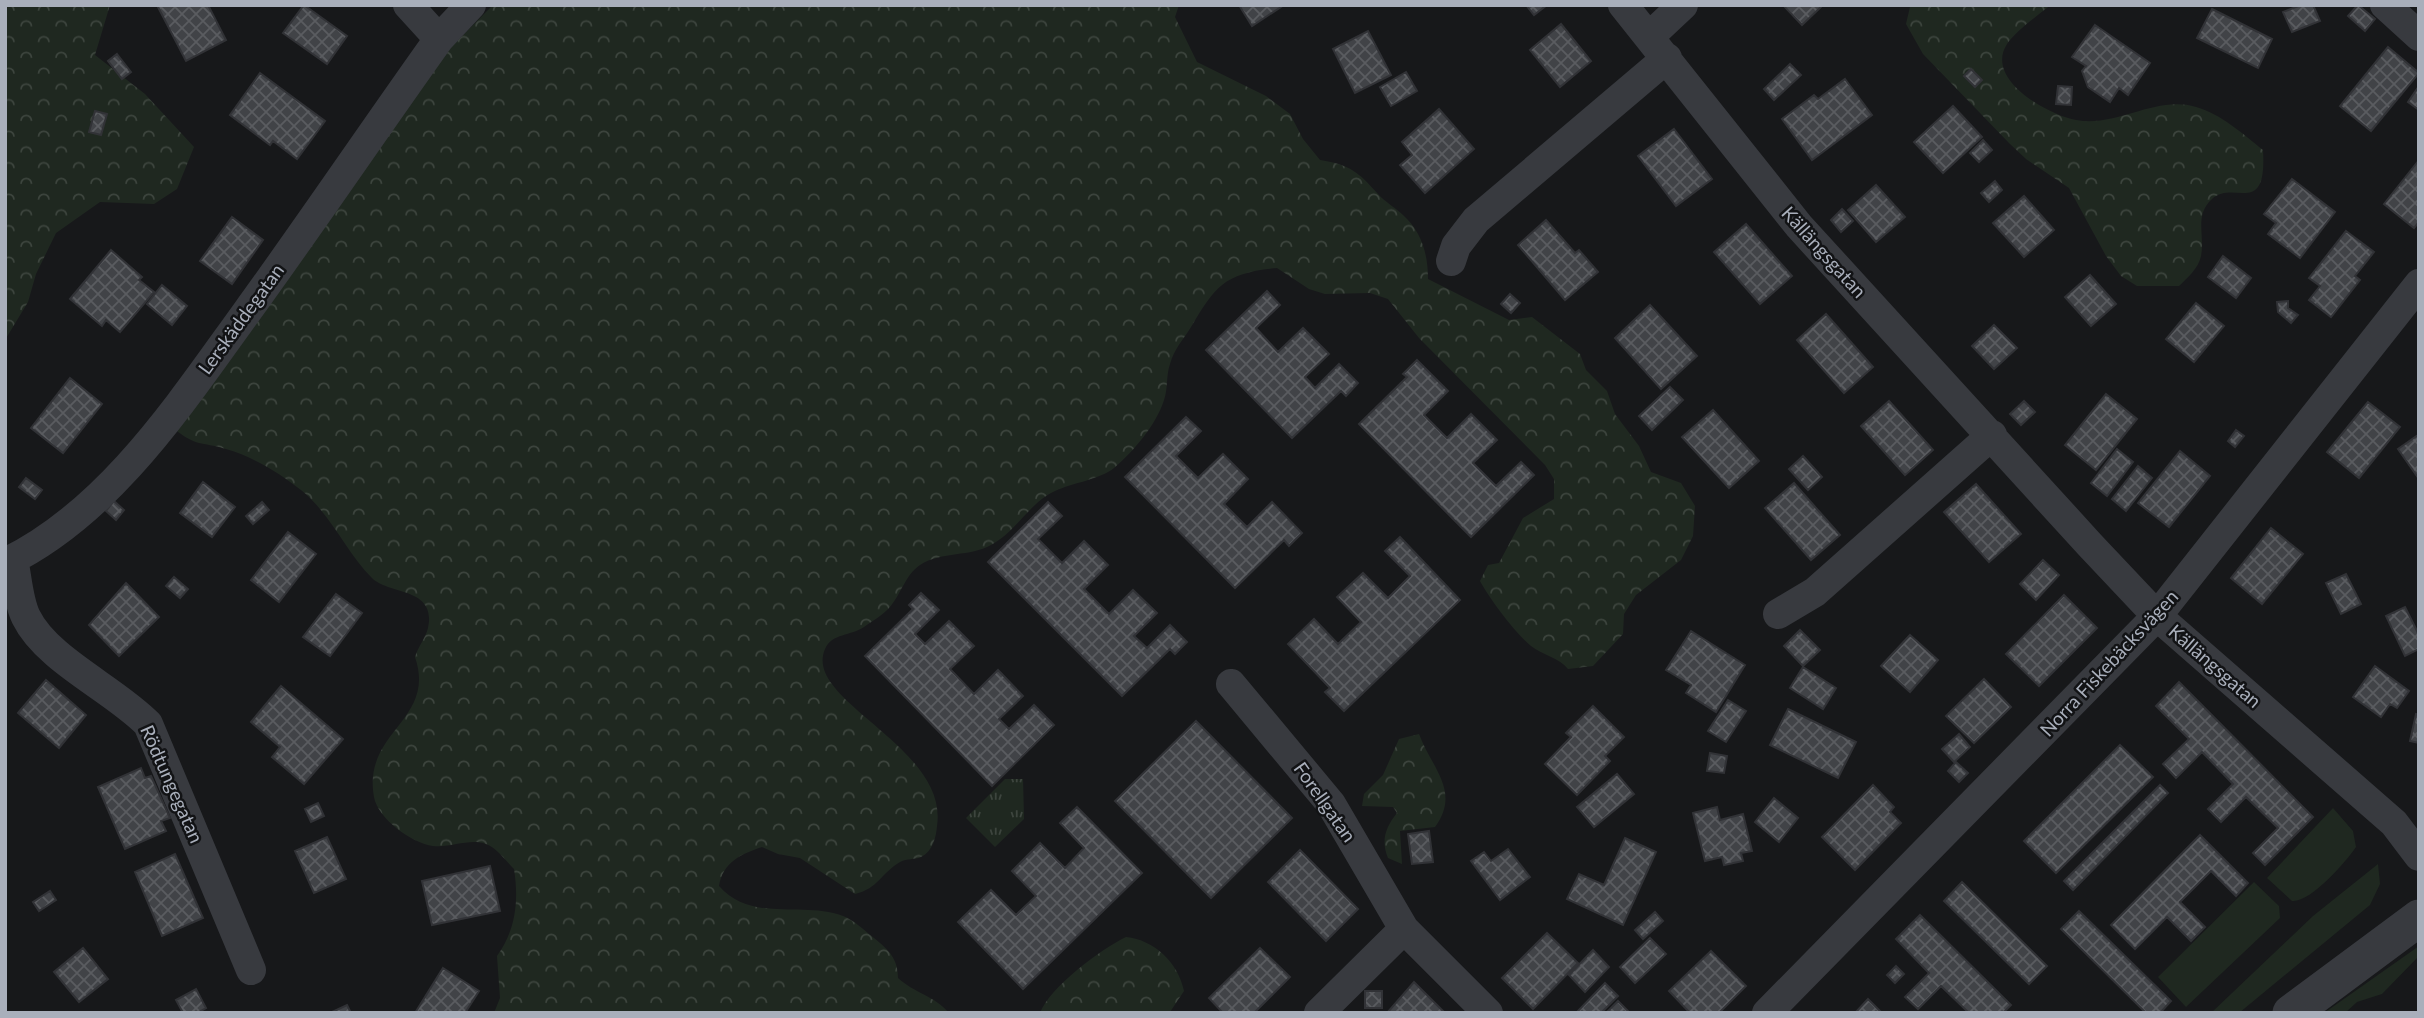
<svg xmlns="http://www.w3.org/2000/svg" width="2424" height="1018" viewBox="0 0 2424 1018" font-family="Lato,sans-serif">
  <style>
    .green { fill: #1f2820 }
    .forest { fill: url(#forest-crowns) }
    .park { fill: url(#park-tufts) }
    .building { fill: url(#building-cross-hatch); stroke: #313236; stroke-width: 2 }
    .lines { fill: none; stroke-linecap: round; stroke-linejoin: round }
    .minor { stroke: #383a3f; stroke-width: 30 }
    .tertiary { stroke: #383a3f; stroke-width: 37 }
    .labels { text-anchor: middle; stroke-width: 5; stroke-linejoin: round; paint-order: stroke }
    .street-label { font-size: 19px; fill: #a9afbb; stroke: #121315 }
  </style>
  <defs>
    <pattern id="forest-crowns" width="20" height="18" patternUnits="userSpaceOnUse" patternTransform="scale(1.75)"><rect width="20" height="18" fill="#1f2820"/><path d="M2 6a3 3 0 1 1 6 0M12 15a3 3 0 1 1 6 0" fill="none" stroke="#3d453e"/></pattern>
    <pattern id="park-tufts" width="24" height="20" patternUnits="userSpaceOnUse" patternTransform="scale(1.75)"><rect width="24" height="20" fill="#1f2820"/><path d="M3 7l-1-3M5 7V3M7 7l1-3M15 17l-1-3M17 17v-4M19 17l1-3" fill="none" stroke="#3d453e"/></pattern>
    <pattern id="building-cross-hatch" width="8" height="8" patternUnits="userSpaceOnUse" patternTransform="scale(1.75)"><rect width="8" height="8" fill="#414347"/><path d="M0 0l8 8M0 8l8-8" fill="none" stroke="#5a5c60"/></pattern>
  </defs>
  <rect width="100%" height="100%" fill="#17181a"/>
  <path class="green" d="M2333,808L2353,831L2356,847C2346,862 2310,903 2292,901L2267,878Z
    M2378,864L2380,884L2370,905L2239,1013H2211L2313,916Z
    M2254,882L2279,906L2280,918L2186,1007L2158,977Z
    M2419,946V956L2382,994L2357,1002L2345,1013H2324Z"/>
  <path class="forest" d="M5,5H110L95,55L145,94L194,147L177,189L154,204L100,202L56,233L36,274L28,302L5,340Z
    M493,5H1179L1175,17L1197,62L1266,96L1290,114L1303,139L1320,160C1351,165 1358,172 1378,194C1385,202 1396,208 1403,215C1422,232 1428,255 1428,279L1509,320L1532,317L1580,354L1586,370L1607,391L1615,414L1639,446L1651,472L1681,483L1695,506L1693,536L1681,560L1636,595L1624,614L1623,634L1593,666L1568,669C1560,658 1542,655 1531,646C1516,634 1489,598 1480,581L1488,565L1499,563L1523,518L1554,499V479L1545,465L1419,338L1388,299L1370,293L1325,294L1309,289L1277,268C1225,273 1216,285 1191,327C1183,340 1174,349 1170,364C1166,375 1168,389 1164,400C1156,425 1134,451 1114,468C1101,479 1072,483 1055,491C1029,503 1016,532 991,545C970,557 942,551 920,565C905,575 901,595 889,608C883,615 872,621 864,627C851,636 832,633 825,649C802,701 949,746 937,826C936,837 933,851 921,857C914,860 907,858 900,862C880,874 879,888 855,894L800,858L778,854L762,847C741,854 723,862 719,886C751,923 802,901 843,916C854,920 865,931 874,938C889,950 898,959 898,978C914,993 935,996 949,1013H494L500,998L497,956C516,930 519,900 514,869C506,861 497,848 486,844C469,838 451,848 433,846C412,843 378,819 374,797C362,731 437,721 415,657C418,647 426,637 428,628C437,587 389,595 372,578C346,552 330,513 301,490C281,474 252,456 226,449C200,441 198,448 173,428L442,56Z
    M1915,5H2051C2039,14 2015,32 2007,44C1984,79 2048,115 2076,120C2117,128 2155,95 2196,107C2221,114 2243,134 2263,150C2267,219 2234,179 2212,199C2194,215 2205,235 2201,256C2198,269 2188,277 2179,286H2137L2121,276L2106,256L2069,188L2026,159L2009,143L1923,54L1906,24L1910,7Z
    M1419,734C1432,769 1461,791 1435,827L1400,831L1402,864L1388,858C1381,841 1385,828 1397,813L1393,807L1362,806L1364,794L1383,775L1399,739Z
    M1126,937C1154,940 1178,962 1184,991L1170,1012L1040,1013C1050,987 1101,949 1126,937Z"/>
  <path class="park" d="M1005,779H1023L1024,819L995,847L966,818Z"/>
  <path class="building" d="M161,5H208L226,40L186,61L158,7Z
    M304,5L347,36L327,64L283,33Z
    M1239,5H1284L1252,26Z
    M1526,5H1547L1534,15Z
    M1783,5H1823L1802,25Z
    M2301,5H2313L2320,21L2292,32L2283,12Z
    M2358,5L2375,19L2365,31L2348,16Z
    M2212,9L2272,39L2258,68L2197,38Z
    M1561,24L1591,61L1560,87L1530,50Z
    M2095,25L2150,63L2128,95L2119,88L2110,102L2088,87L2082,71L2086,66L2072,57Z
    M1368,31L1391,75L1355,93L1333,49Z
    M2388,47L2419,73L2371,131L2340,106Z
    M117,54L131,72L122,79L108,61Z
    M1790,64L1801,75L1774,100L1764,89Z
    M1971,69L1982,80L1975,87L1964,76Z
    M1406,72L1417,91L1391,106L1380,87Z
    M260,73L325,121L297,159L273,141L270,145L230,115Z
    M1845,79L1872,115L1812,160L1782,119L1814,95L1818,99Z
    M2058,86L2072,87L2071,105L2056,104Z
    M2419,86V110L2408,102Z
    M1953,106L1982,137L1943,173L1914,142Z
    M1439,109L1474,149L1425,193L1400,165L1412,155L1402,142Z
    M95,111L107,114L101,135L89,132Z
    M1674,129L1712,179L1676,206L1638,156Z
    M1983,140L1992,150L1979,162L1970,153Z
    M2419,160V222L2414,228L2384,204Z
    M2292,179L2335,212L2300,258L2268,234L2276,223L2264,214Z
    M1995,181L2002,190L1989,202L1981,193Z
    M1876,185L1905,217L1876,242L1848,210Z
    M2024,196L2054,230L2024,257L1993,223Z
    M1842,209L1853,221L1841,232L1831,220Z
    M232,217L263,240L232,284L200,261Z
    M1546,220L1575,253L1579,250L1598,272L1565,300L1518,245Z
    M1746,224L1792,276L1760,304L1714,252Z
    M2346,231L2374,252L2355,276L2360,280L2331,317L2309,300L2320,286L2309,278Z
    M111,250L142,277L139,280L154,292L120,332L106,320L102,326L70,299Z
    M2223,256L2251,278L2236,298L2208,277Z
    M2090,275L2116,304L2091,326L2065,297Z
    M162,285L187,306L172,325L147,304Z
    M1267,291L1280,305L1256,328L1278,352L1303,328L1329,354L1305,377L1315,388L1339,364L1358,383L1346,396L1341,391L1292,438L1206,350Z
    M1510,294L1520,303L1511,313L1501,304Z
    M2288,301V308L2298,315L2291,323L2278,312L2277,302Z
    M2196,303L2224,326L2194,362L2166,339Z
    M1650,305L1697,356L1661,389L1615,338Z
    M1826,314L1873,367L1844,393L1797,340Z
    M1994,325L2017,348L1994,369L1972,346Z
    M1417,360L1448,391L1424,415L1447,438L1471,414L1497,440L1473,463L1496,486L1521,462L1534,475L1471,537L1359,424L1407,377L1403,374Z
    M70,378L102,404L63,453L31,428Z
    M1670,387L1683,400L1652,430L1639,416Z
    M2106,394L2137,419L2096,470L2065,445Z
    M1889,401L1933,450L1905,475L1861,426Z
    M2024,401L2035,412L2021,425L2010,414Z
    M2368,402L2400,427L2359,478L2327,452Z
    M1713,410L1759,461L1729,488L1682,437Z
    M1186,417L1201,431L1176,456L1198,478L1223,454L1248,479L1224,504L1247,527L1272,502L1302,533L1289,546L1284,540L1235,588L1125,477Z
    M2236,430L2244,436L2235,447L2228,441Z
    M2418,435H2419V479L2398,449Z
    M2117,449L2133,462L2107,496L2091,483Z
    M2180,451L2210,476L2169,527L2138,503Z
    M1803,456L1822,477L1808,490L1789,469Z
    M2138,466L2152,478L2126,511L2112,499Z
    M26,478L42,490L35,499L19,487Z
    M203,482L235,507L212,537L180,513Z
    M1794,483L1840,535L1811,560L1765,508Z
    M1976,484L2021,534L1989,562L1944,512Z
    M114,501L124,510L116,520L106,511Z
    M262,502L269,510L253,524L246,516Z
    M1048,502L1062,516L1038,539L1062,563L1084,541L1108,565L1084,589L1109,614L1133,590L1157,613L1134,636L1147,648L1170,625L1187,642L1175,654L1170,649L1122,696L988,562Z
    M2271,528L2303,554L2262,604L2231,578Z
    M288,532L316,554L279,602L251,580Z
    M1400,537L1460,600L1344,711L1325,692L1330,688L1288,644L1314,619L1338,644L1361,622L1337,597L1363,573L1388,598L1410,576L1385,551Z
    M2043,560L2059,575L2036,600L2020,584Z
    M2346,574L2361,604L2341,614L2326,583Z
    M174,577L188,589L180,598L166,586Z
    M126,583L159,617L119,656L89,625Z
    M921,593L939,610L915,634L925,644L949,621L974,646L950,669L974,694L998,670L1023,696L999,719L1009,729L1034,705L1054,725L992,786L865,656L913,609L909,605Z
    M336,594L362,613L330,656L303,637Z
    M2064,595L2097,628L2039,686L2006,654Z
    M2405,607L2419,635V649L2405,656L2386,616Z
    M1800,630L1820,650L1803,666L1784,646Z
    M1691,631L1745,665L1716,712L1686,693L1691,685L1666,670Z
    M1910,635L1938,660L1910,692L1881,666Z
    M2375,666L2409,691L2397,708L2390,704L2381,717L2353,697Z
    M1803,667L1836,688L1823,709L1790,688Z
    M1984,679L2011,707L1974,743L1946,716Z
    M46,680L86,715L59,748L18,713Z
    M2179,682L2313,817L2265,865L2253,853L2278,828L2246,797L2221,822L2208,809L2233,784L2202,752L2176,778L2163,764L2189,739L2156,706Z
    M281,686L343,739L304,784L272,757L280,747L251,722Z
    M1728,700L1746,711L1726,742L1708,731Z
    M1593,706L1624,737L1605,756L1610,761L1577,795L1545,764L1571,737L1566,733Z
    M1788,709L1856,742L1838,778L1770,745Z
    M2416,714L2419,715V743L2410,741Z
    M1196,721L1292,818L1211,898L1115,801Z
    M1959,734L1970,747L1954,762L1942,749Z
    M2120,745L2153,777L2056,873L2024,841Z
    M1710,753L1727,756L1724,773L1707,771Z
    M1956,762L1968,773L1959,782L1948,771Z
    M141,768L145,778L151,776L170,818L161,821L166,831L125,849L98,787Z
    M1617,774L1634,794L1594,827L1577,807Z
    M1873,785L1894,807L1890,812L1901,823L1855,870L1822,837Z
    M2160,785L2168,793L2073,890L2064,881Z
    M1774,798L1798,818L1779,842L1755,822Z
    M318,803L324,816L311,822L305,809Z
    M1077,807L1142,873L1023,989L958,922L991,890L1016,915L1036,896L1012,871L1040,843L1065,868L1084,848L1060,823Z
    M1717,807L1720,820L1743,814L1752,851L1741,853L1743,861L1724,865L1722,857L1705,861L1693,813Z
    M1429,831L1433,862L1412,864L1408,834Z
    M2200,835L2248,883L2236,896L2211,871L2180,902L2205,927L2191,941L2167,917L2135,949L2111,925Z
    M327,837L346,879L314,893L295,851Z
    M1625,838L1656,852L1623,925L1567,899L1579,874L1604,885Z
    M1508,849L1530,877L1500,900L1471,861L1484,852L1491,861Z
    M1300,850L1358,909L1326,941L1268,882Z
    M175,854L203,918L162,936L135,872Z
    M490,866L500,911L432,925L422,881Z
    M1962,882L2047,966L2029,984L1944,901Z
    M50,891L56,900L39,911L33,902Z
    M2079,911L2171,1001L2160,1013H2146L2061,929Z
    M1655,912L1663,921L1643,939L1635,930Z
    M1920,915L2011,1005L2003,1013H1969L1941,986L1918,1009L1905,997L1929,973L1896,939Z
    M1547,933L1578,963L1533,1009L1502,978Z
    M1650,938L1666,954L1635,983L1620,967Z
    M83,948L108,979L79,1002L54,972Z
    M1260,948L1290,977L1254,1013H1223L1209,998Z
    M1593,950L1609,967L1585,992L1569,975Z
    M1711,951L1746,986L1719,1013H1690L1669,991Z
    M1896,966L1904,974L1895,983L1887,975Z
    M443,968L479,991L465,1013H415Z
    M1414,982L1445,1013H1387Z
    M1605,983L1618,996L1601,1013H1576Z
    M196,989L206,1008L197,1013H183L176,1000Z
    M1365,991H1382V1008H1365Z
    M1868,999L1882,1013H1855Z
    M1618,1001L1630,1013H1606Z
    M347,1005L351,1013H330Z"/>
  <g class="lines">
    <path class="minor" d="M408,5L439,39
      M1623,5L1799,226L2090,545L2157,616L2394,823L2419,856
      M2385,5L2419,36
      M1650,36L1683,5
      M1451,261L1456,246L1476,220L1667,58
      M13,559C17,577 18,601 26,617C47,660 114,689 148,724L251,970
      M5,563C109,513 180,404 246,313C312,222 374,130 439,39L471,5
      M1778,614L1815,592L1992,435
      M1231,684L1331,804L1404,929L1488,1013
      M1319,1013L1404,929
      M1767,1013L2157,616L2419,284"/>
    <path class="tertiary" d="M2291,1013L2419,918"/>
  </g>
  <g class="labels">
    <g class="street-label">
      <text transform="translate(1824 252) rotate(48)" y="7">Källängsgatan</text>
      <text transform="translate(241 319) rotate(-54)" y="7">Lerskäddegatan</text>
      <text transform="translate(2109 663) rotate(-47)" y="7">Norra Fiskebäcksvägen</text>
      <text transform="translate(2215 666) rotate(41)" y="7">Källängsgatan</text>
      <text transform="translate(172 784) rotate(66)" y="7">Rödtungegatan</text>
      <text transform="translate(1325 802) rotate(55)" y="7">Forellgatan</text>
    </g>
  </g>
  <rect width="2424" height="1018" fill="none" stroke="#a9afbb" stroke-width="14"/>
</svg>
